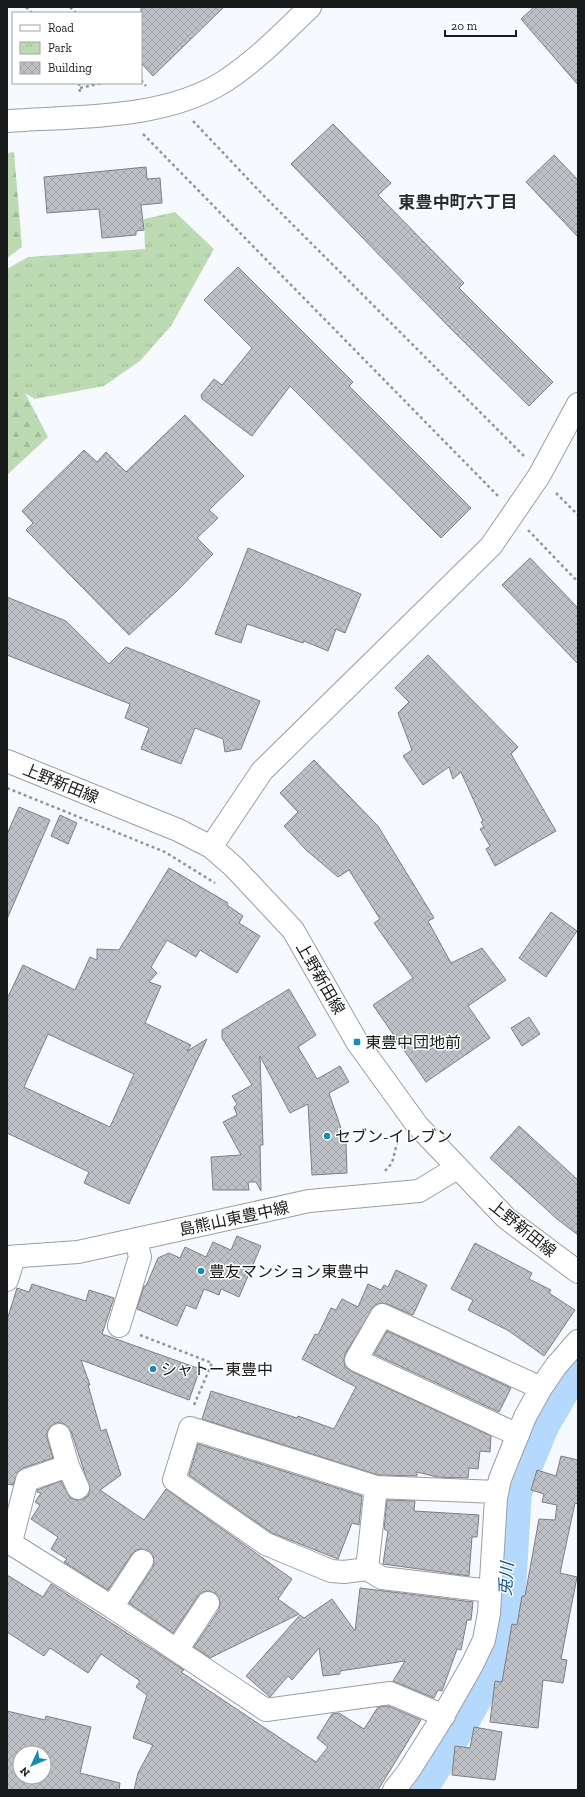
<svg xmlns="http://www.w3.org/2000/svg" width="585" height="1797" viewBox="0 0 585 1797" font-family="'Zilla Slab','Noto Sans JP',serif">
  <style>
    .forest { fill: url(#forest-firs) }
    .park { fill: url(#park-tufts) }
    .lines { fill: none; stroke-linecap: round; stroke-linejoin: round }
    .river { stroke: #b5d9fd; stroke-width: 42 }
    .building { fill: url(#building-cross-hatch); stroke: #7c7f83; fill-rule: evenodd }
    .minor-casing { stroke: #9b9ea2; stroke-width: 24 }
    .path { stroke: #939699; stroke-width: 2.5; stroke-dasharray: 3 3; stroke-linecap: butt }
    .minor { stroke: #fff; stroke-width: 22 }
    .poi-dot { fill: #1a8cb0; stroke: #fff; stroke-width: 1.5 }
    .labels { text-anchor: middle; stroke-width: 3; stroke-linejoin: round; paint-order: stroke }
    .street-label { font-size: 16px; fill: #181a1b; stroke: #fff }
    .poi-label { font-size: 16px; fill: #181a1b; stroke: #fff; text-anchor: start }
    .neighbourhood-label { font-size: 17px; font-weight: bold; fill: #292c2f; stroke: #fff }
    .water-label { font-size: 17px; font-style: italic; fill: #15588d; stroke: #fff }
  </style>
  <defs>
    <pattern id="forest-firs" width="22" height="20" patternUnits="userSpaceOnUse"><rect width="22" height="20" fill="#bddbb3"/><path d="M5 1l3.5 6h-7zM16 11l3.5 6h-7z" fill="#a2bb99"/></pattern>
    <pattern id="park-tufts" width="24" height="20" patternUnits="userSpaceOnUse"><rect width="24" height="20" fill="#bddbb3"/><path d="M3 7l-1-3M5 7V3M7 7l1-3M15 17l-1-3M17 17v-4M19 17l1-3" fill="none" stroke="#a2bb99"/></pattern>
    <pattern id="building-cross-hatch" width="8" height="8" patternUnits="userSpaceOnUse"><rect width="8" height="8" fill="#bdc0c5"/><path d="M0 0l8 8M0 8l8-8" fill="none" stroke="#a2a4a9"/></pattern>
  </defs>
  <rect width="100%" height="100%" fill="#f6f9fe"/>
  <path class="forest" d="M14,152L22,247L7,258V153Z
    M7,372L22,387L48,437L7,475Z"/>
  <path class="park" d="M175,212L214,249L171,326L140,361L104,386L35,399L7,383V269L28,257L145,249L144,219Z"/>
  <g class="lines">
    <path class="river" d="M415,1790C435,1759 454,1728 472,1696C485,1672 500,1648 503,1620L511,1491L539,1423L560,1387L578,1363"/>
  </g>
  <path class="building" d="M141,7H224L153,76L141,63Z
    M534,7H578V85L521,19Z
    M333,124L391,183L378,195L464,283L459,288L553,382L529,406L451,329L291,164Z
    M554,155L578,180V237L526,182Z
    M146,167L147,179L160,178L162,203L141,205L144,230L136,231V235L102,238L99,209L47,213L44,177Z
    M238,267L353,382L349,386L471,508L441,538L290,386L252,436L202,399L201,395L214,379L222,385L252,348L204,300Z
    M185,415L244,476L209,510L218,518L197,538L213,554L176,592L129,635L26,530L33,523L22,511L84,450L97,462L106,452L126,472Z
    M248,548L361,594L345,633L336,629L328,651L304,641L303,643L247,624L241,643L215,634Z
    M530,558L578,608V664L502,585Z
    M7,597L66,621L109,664L126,647L260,701L241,749L225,752L223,739L195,728L181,764L141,749L149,728L125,718L130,704L7,655Z
    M428,655L518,747L511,754L556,831L495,866L486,849L490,846L480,829L484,827L481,822L483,821L461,772L453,779L449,767L423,785L403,756L412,750L398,713L409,702L395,688Z
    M314,760L378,826L434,918L428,921L451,963L482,948L506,980L468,1006L490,1038L426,1082L373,1005L413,978L374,923L380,919L349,870L338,877L306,850L284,826L298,812L280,793Z
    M19,807L50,820L7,919V834Z
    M60,815L77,823L68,844L51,836Z
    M169,868L228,903L227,905L243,916L239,923L260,936L237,973L200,950L196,957L167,940L151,967L157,973L149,982L161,986L145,1023L191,1045L187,1051L207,1039L129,1204L84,1183L89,1172L7,1133V999L23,965L75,990L90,957L97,960V949L119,950ZM48,1034L134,1074L110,1127L24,1087Z
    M551,912L577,931L546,977L519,958Z
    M289,989L316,1035L298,1047L317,1079L340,1066L349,1082L329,1093L346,1143L347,1173L312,1175L308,1104L290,1113L260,1056L263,1145H260L261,1191L256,1182H248L249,1190H213L211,1157L241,1155L223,1122L237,1115L234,1107L237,1104L232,1096L252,1085L222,1038V1030Z
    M529,1017L540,1034L522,1046L511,1028Z
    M519,1126L578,1180V1235L557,1219L490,1158Z
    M237,1236L261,1246L239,1297L221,1289L219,1295L204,1289L196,1309L186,1305L177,1326L137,1309L144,1286H146L158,1258L169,1253L180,1258L185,1247L206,1257L213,1242L231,1250Z
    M475,1243L532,1273L529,1279L551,1290L549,1293L575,1310L544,1356L509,1331L468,1310L473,1300L451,1289Z
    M396,1270L427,1285L413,1315L387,1304L381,1303L375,1305L345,1354L344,1360L345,1367L351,1371L491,1436L490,1452L480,1451L478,1469L469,1468L468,1478L437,1477L417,1472V1476L378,1475L202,1419L211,1391L297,1418L298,1416L334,1429L356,1387L302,1359L315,1334L318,1335L331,1308L336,1310L342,1299L358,1307L368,1284L381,1290L384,1285L388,1287Z
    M32,1284L86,1301L89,1290L114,1298L102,1334L200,1369L189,1400L81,1360L90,1385H88L101,1431L106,1429L121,1475L100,1490L144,1520L166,1489L292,1579L278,1599L299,1614L210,1658L194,1647L219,1610L220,1603L219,1598L215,1593L208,1591L203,1592L198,1596L173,1633L129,1603L153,1567L154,1562L153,1556L149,1551L142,1549L136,1550L132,1554L108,1590L64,1562L67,1559L51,1549L58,1537L31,1519L40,1505L35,1502L41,1493L37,1492V1490L61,1481L70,1498L77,1500L83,1499L88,1496L90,1489L71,1431L67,1426L62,1423H55L50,1427L47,1432V1438L53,1458L23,1468L18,1472L13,1485L7,1484V1320L17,1288L29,1292Z
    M387,1331L511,1388L499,1412L374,1354Z
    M198,1444L362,1496L359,1525L352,1523L338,1559L272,1533L189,1475Z
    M561,1456L578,1460V1504L575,1503L560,1573L577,1577L561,1659L567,1660L563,1683L543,1680L538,1728L490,1722L495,1681L502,1682L512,1624L517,1625L522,1596H525L539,1519L555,1520L557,1505L542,1502L544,1494L531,1490L537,1470L556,1476Z
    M387,1500L415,1501L414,1511L479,1515L477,1537H472L469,1576L383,1564L388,1531L384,1529Z
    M7,1575L43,1597L51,1584L184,1670L181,1672L316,1762L328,1747L317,1738L332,1714L339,1713L364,1729L378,1707L388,1706L421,1720L378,1790H134L138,1773L153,1745L133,1738L147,1695L136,1687L140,1681L101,1654L88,1673L50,1648L44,1656L7,1632Z
    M360,1588L473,1602L471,1620H467L461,1650L457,1649L442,1691L438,1690L434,1698L393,1681L405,1661L340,1671V1674L323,1676L319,1648L292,1680L288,1676L270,1697L246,1676L300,1615L304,1618L332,1599L355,1631Z
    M7,1711L45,1720L46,1716L91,1727L80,1773L120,1783L119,1790H7ZM20,1753H44V1777H20Z
    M474,1727L502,1732L495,1780L452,1775L455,1746L470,1748Z"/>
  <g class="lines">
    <defs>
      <path id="minor" d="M7,121C78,116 164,120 225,81C257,60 283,33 310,7
        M7,761L178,830L211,847L234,867L293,930L357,1042L417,1125L506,1218L578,1272
        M211,847L262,771L491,546L539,476L578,404
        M7,1257L78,1252L309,1201L419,1191L457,1168
        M7,1280L14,1257
        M119,1326L140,1257L136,1239
        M59,1435L68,1466L78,1488
        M518,1435L356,1360L382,1315L541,1388
        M7,1541L112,1607L266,1710L390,1693L444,1716
        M11,1542L27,1480L68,1466
        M367,1569L376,1487
        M490,1591L382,1578L367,1569L344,1572L331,1571L266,1544L174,1480L190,1428L376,1487L497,1492
        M112,1607L142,1561
        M177,1650L208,1603
        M394,1790L408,1772L439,1723L472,1665L484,1640L489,1613L496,1498L500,1479L525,1417L541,1388L556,1366L578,1341"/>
    </defs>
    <use href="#minor" class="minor-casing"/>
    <path class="path" d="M26,7L32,13
      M70,7L76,13
      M141,80L146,86
      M79,83L80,94
      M80,88L102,83
      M193,121L264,196L524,456
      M143,134L498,496
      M556,493L578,515
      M528,530L578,582
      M7,788L165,852L215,883
      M385,1171L392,1163L398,1139
      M140,1335L212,1363L194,1405"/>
    <use href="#minor" class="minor"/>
  </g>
  <g class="poi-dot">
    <rect x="353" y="1038" width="8" height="8" rx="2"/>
    <circle cx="327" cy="1136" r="4"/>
    <circle cx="201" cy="1271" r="4"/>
    <circle cx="153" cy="1369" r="4"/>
  </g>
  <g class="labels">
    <g class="street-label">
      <text transform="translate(61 783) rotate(22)" y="6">上野新田線</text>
      <text transform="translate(321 978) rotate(60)" y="6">上野新田線</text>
      <text transform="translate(234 1218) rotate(-12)" y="6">島熊山東豊中線</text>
      <text transform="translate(523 1228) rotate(39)" y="6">上野新田線</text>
    </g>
    <g class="poi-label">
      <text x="365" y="1048">東豊中団地前</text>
      <text x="335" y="1142">セブン-イレブン</text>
      <text x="209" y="1277">豊友マンション東豊中</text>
      <text x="161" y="1375">シャトー東豊中</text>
    </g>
    <g class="neighbourhood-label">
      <text x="458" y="208">東豊中町六丁目</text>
    </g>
    <g class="water-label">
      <text transform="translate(506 1579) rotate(-86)" y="6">兎川</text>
    </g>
  </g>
  <rect width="585" height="1797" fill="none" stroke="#181a1b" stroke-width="16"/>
  <rect x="12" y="12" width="130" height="72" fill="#ffffff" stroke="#a3a3a4"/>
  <rect x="20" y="25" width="20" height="6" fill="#ffffff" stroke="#a3a3a4"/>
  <text x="48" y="32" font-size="12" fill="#181a1b">Road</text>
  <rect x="20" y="42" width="20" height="12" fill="url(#park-tufts)" stroke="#a3a3a4"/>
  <text x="48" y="52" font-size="12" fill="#181a1b">Park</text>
  <rect x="20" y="62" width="20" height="12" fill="url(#building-cross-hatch)" stroke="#a3a3a4"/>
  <text x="48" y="72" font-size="12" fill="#181a1b">Building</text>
  <g transform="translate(32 1765) rotate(226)"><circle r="19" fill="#ffffff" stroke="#a3a3a4"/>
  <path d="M0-3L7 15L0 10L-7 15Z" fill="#1a8cb0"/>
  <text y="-6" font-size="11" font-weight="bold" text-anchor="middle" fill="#181a1b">N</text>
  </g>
  <path d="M445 30v6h71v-6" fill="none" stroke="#181a1b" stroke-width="2"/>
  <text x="451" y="30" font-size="12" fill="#181a1b" stroke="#ffffff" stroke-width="3" paint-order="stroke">20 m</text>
</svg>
